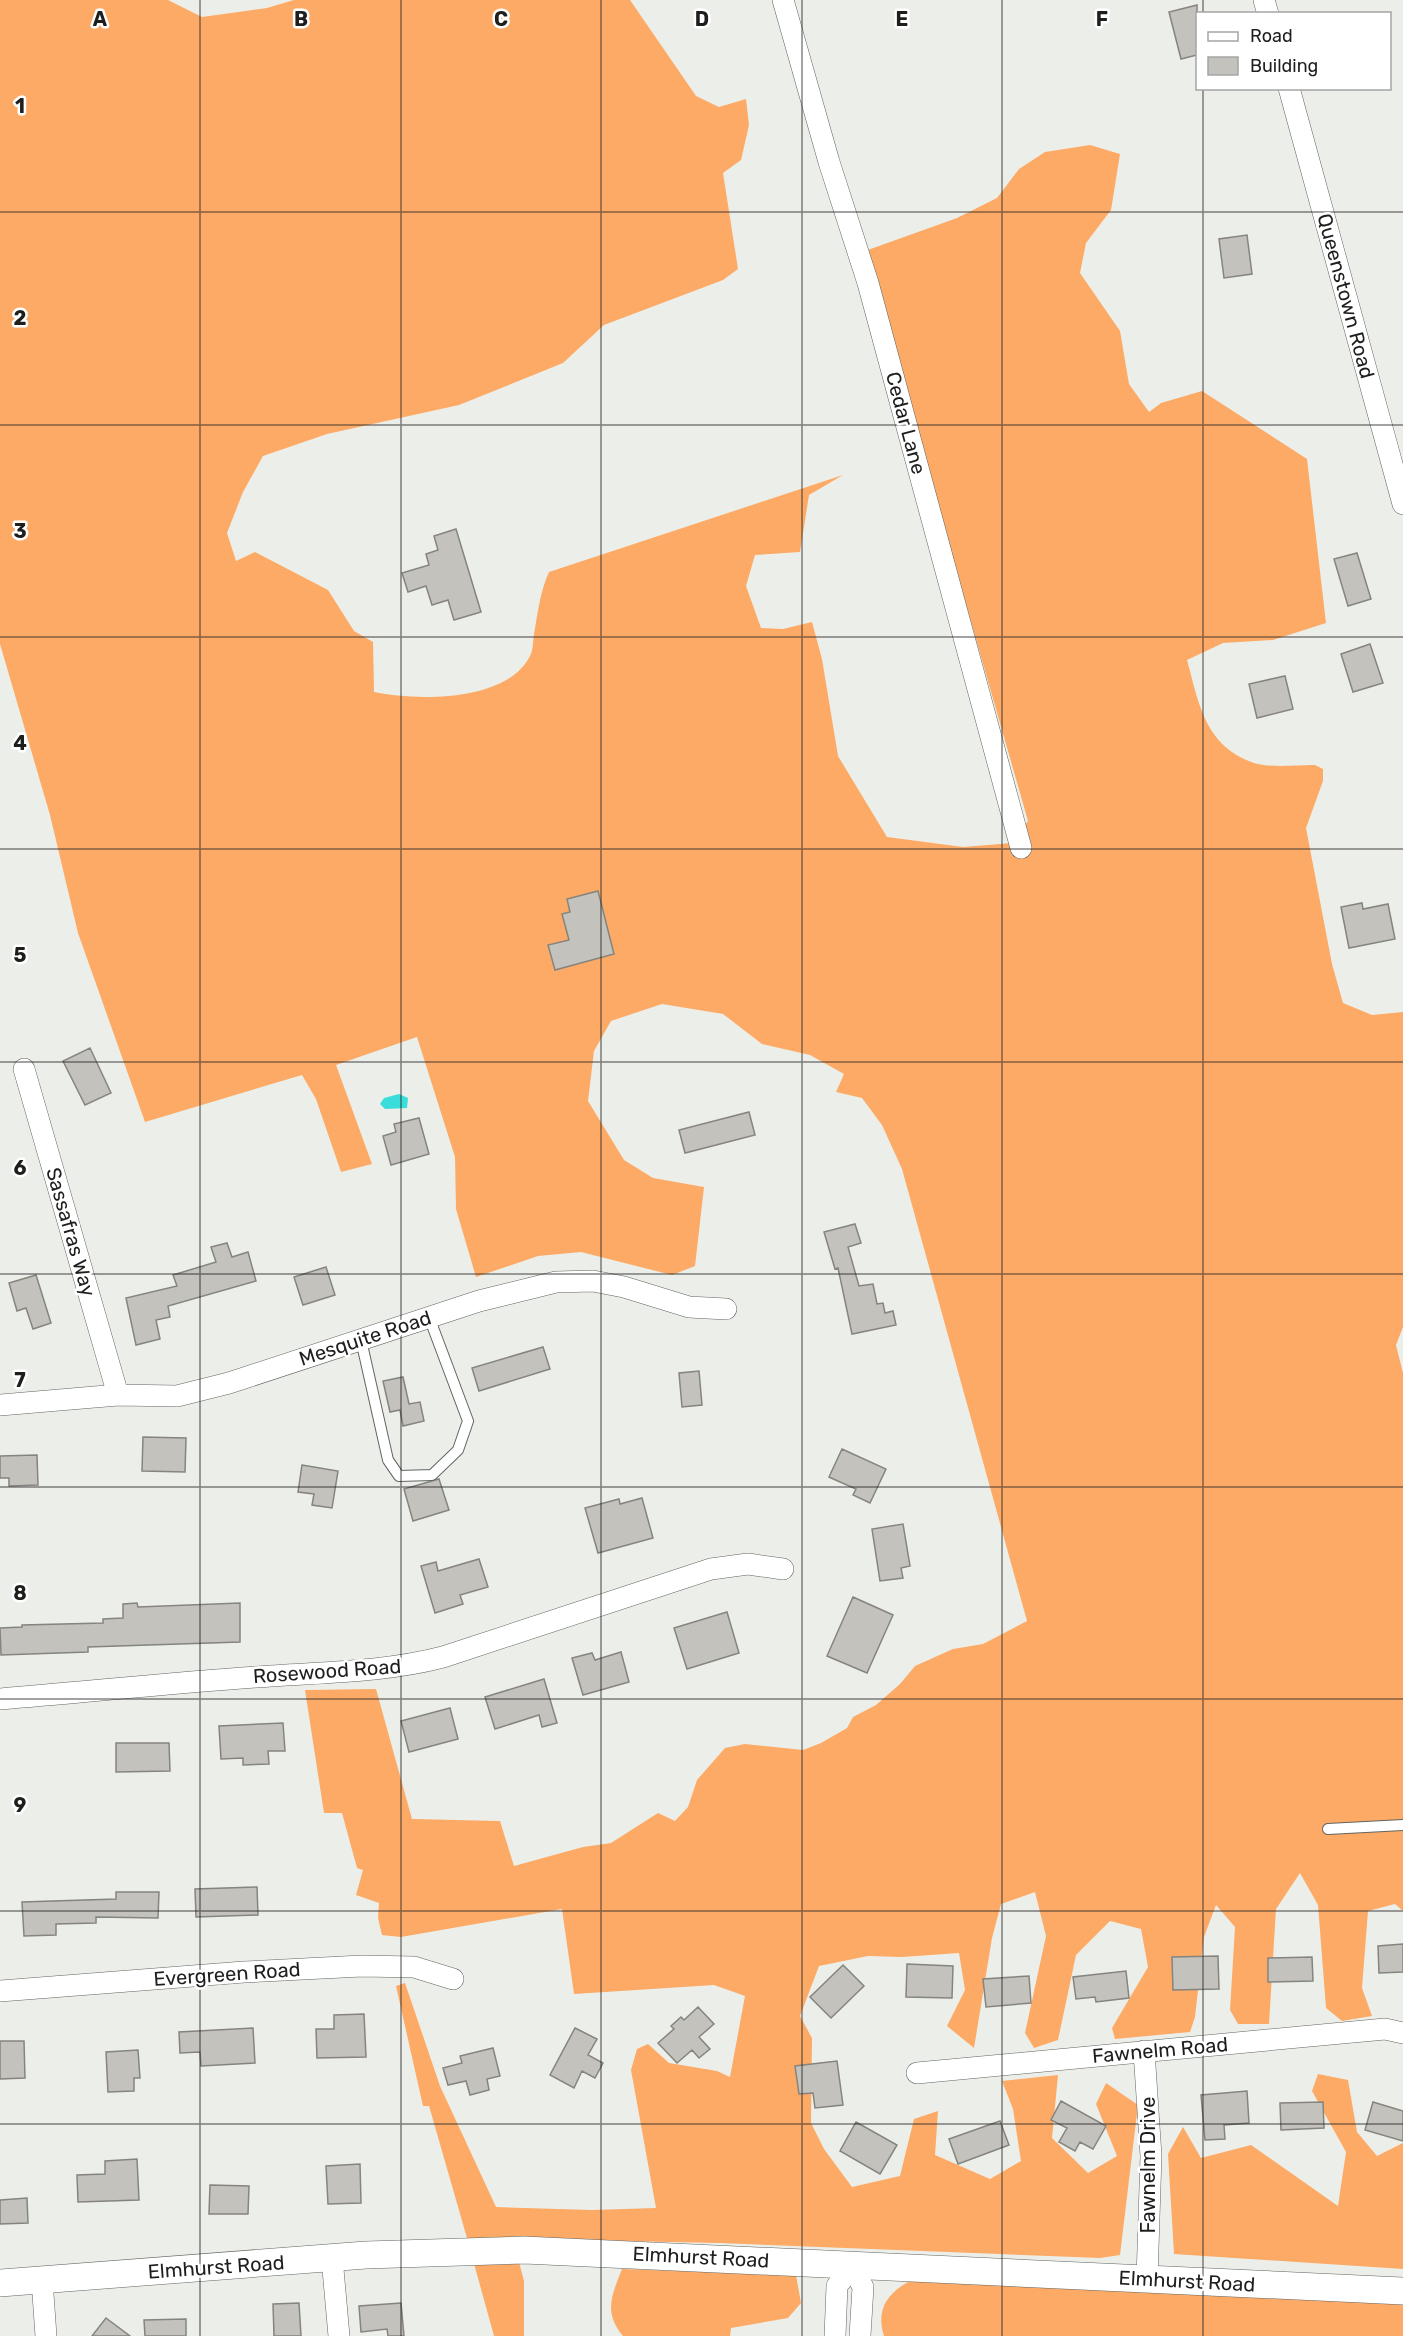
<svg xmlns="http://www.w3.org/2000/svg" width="1403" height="2336" viewBox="0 0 1403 2336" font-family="Rubik,sans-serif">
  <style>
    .forest { fill: #fcaa66 }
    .water { fill: #3bdddb }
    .building { fill: #c4c2bc; stroke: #85847e; stroke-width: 1.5 }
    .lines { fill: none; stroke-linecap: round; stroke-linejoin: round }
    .service-casing { stroke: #626560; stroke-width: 12 }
    .minor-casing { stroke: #626560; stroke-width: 22 }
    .tertiary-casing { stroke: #626560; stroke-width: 28 }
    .service { stroke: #fff; stroke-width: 10 }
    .minor { stroke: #fff; stroke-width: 21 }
    .tertiary { stroke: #fff; stroke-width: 27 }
    .grid { fill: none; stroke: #1e1f1d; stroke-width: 1.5; stroke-opacity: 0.55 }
    .labels { text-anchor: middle; stroke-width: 5; stroke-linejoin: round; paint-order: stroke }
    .street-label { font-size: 20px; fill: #1e1f1d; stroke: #fff }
    .grid-label { font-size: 20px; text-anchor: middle; font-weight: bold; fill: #1e1f1d; stroke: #fff; stroke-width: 5; stroke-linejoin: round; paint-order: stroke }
  </style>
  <rect width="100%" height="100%" fill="#ecefe9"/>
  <path class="forest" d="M0,0H168L202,17L267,8L294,0H630L696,96L719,107L746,99L749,125L741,160L723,173L738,269L723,280L604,325L563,363L459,405L327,434L263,456L243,492L227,533L236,561L255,552L328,590L354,631L373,642L374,692C417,701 507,702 530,656C533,651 533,641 534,634C538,612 540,592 549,572L843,475L809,495L800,552L755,555L746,586L761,628L783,629L812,622L822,659L838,756L887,837L963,847L1012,843L1028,821L865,251L957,218L997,198L1019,169L1045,152L1090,145L1120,154L1111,210L1086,243L1080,273L1120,331L1129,384L1149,412L1161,403L1202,391L1307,459L1326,623L1273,640L1223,643L1187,660C1199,704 1205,746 1254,763C1268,768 1299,765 1315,765L1323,769V781L1306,828L1332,964L1343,1003L1372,1015L1403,1012V1327L1396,1345L1403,1373V1911L1395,1904L1368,1911L1362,1988L1372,2016L1342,2021L1326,2008L1318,1905L1300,1873L1276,1909L1269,2024H1238L1230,2010L1235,1927L1216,1905L1204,1937L1195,2017L1190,2032L1115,2039L1112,2028L1148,1967L1141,1929L1110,1921L1076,1955L1058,2040L1034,2048L1025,2033L1046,1936L1035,1892L1001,1904L992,1938L974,2048L947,2026L965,1990L959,1953L902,1957L868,1956L819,1966L800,2016L812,2038L811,2123L824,2149L852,2187L900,2176L914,2119L938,2111L935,2155L990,2179L1021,2161L1013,2109L1002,2081L1058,2075L1052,2138L1088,2173L1117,2156L1096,2104L1106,2083L1138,2105L1120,2255L1100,2258L719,2243L467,2238L429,2106H423L396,1986L405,1983L440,2086L496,2207L592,2210L656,2208L631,2070L637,2049L648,2044L669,2063L717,2071L730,2077L745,1996L714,1985L574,1994L562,1909L401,1937L382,1935L378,1918L379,1903L356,1895L363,1870L357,1868L342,1813H324L305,1690L376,1689L412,1819L500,1821L514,1866L583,1847L611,1843L658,1813L675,1821L688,1807L697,1780L725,1748L745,1744L803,1750L821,1743L847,1728L853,1717L876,1705L900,1684L915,1666L953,1649L983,1644L1027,1621L902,1169L882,1125L862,1098L836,1092L844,1074L810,1055L762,1044L723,1014L662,1004L611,1021L594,1051L588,1101L624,1160L653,1178L704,1187L695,1266L672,1275L581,1252L538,1256L476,1277L456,1209L455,1157L417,1037L336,1065L372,1164L341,1172L316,1099L302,1075L145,1122L78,933L50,815L0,644Z
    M1318,2074L1348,2080L1357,2132L1377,2156L1403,2143V2269L1174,2254L1168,2154L1183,2127L1201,2158L1251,2145L1338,2206L1346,2152L1312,2091Z
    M473,2260L519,2262L524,2281V2336H494Z
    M622,2269L796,2275L801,2303L788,2318L731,2328L730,2336H623C603,2312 612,2295 622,2269Z
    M914,2279L1403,2303V2336H884C875,2308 889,2291 914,2279Z"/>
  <path class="water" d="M399,1094L408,1098L407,1108L385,1109L380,1104L384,1098Z"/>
  <path class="building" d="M1197,5V55L1181,59L1169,12Z
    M1247,235L1252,274L1224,278L1219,239Z
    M456,529L481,612L454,620L448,600L432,605L426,586L408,592L402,573L429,565L426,554L438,550L434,536Z
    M1357,553L1371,599L1348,606L1334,559Z
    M1370,644L1383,683L1353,692L1341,654Z
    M1285,676L1293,709L1257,718L1249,684Z
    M598,891L614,954L555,970L548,945L569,940L562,914L570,912L567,899Z
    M1362,903L1363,909L1388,904L1395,939L1349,948L1341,907Z
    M90,1048L111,1093L85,1105L63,1061Z
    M749,1112L755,1135L685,1153L679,1130Z
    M419,1118L429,1154L391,1165L383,1136L396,1132L394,1124Z
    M855,1224L861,1243L848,1247L859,1286L873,1284L877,1304L883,1303L885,1313L893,1311L896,1325L852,1334L838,1268L835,1269L824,1232Z
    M227,1243L232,1257L248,1252L256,1281L168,1306L170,1317L156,1320L160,1339L136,1345L126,1298L177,1286L173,1275L216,1262L211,1247Z
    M326,1267L335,1295L303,1305L294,1277Z
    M36,1275L51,1323L33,1329L26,1308L17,1311L9,1283Z
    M543,1347L550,1369L479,1391L472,1368Z
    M699,1371L702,1405L682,1407L679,1373Z
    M403,1377L409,1404L420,1402L424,1421L403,1426L400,1410L390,1412L383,1381Z
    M143,1437L186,1438L185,1472L142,1471Z
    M842,1449L886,1469L870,1503L853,1495L856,1489L829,1477Z
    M37,1455L38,1485L9,1486V1478H0V1456Z
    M302,1465L338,1471L332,1508L312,1505L314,1494L298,1492Z
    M439,1479L449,1510L413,1521L404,1489Z
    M642,1498L653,1538L598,1553L585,1508L619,1499L620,1504Z
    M903,1524L910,1566L901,1568L903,1578L880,1581L872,1529Z
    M479,1559L488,1587L460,1595L463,1604L435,1613L421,1566L436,1562L438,1571Z
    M853,1597L893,1615L867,1673L827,1656Z
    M137,1603L138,1607L240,1603V1642L88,1647V1652L1,1655L0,1628L22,1627V1625L103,1623V1619L123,1618V1604Z
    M727,1612L739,1653L687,1669L674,1628Z
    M621,1652L629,1682L583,1695L572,1658L592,1653L595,1660Z
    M544,1679L557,1723L542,1727L539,1715L495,1729L485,1697Z
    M450,1708L458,1739L409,1752L401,1721Z
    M283,1723L285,1751H268L269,1764L243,1765V1758L221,1759L219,1726Z
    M116,1743H169L170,1771L116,1772Z
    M257,1887L258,1915L196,1917L195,1889Z
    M116,1892H159L158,1918L96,1917V1923L56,1924V1935L24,1936L22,1902L116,1899Z
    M1403,1944V1972L1379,1973L1378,1946Z
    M1218,1956L1219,1989L1173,1990L1172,1957Z
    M1312,1957L1313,1981L1268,1982V1958Z
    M907,1964L953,1966L952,1998L906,1997Z
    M843,1965L864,1986L831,2018L810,1997Z
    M1126,1971L1129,1998L1096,2002L1095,1997L1076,1999L1073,1977Z
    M1029,1976L1031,2003L986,2007L983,1979Z
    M698,2007L714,2024L699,2037L710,2049L699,2058L692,2050L677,2063L658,2043L674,2029L671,2026L681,2017L684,2020Z
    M364,2014L366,2057L317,2058L316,2029H334V2015Z
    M253,2028L255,2063L201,2066L200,2052L180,2053L179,2032Z
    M575,2028L597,2039L588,2055L603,2063L595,2078L582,2071L574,2088L550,2075Z
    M0,2041H24L25,2078L0,2079Z
    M493,2048L500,2076L487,2079L489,2090L470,2095L466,2081L448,2085L443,2068L462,2063L460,2056Z
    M138,2050L140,2078H134V2091L108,2092L106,2052Z
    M837,2061L843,2105L815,2108L813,2093L799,2094L795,2066Z
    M1247,2091L1249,2123L1224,2125L1225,2139L1205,2140L1201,2095Z
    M1061,2101L1106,2126L1093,2149L1080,2142L1075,2151L1059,2142L1067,2128L1051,2120Z
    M1323,2102L1324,2128L1281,2130L1280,2103Z
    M1373,2102L1403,2111V2141L1365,2130Z
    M1000,2121L1009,2145L958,2164L949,2139Z
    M856,2122L897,2145L880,2174L840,2151Z
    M137,2159L139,2200L78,2202L77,2175L105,2174V2161Z
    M360,2164L361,2203L328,2204L326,2166Z
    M210,2185L249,2186L248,2214H209Z
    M27,2198L28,2223L0,2224V2200Z
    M299,2303L301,2336H274L273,2304Z
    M401,2303L404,2336H388L387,2329L361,2332L359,2306Z
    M106,2318L130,2336H92Z
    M186,2319V2336H145L144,2320Z"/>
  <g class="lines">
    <defs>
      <path id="service" d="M361,1340L388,1460L399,1476L432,1475L458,1450L468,1421L429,1317
        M1328,1829L1403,1825"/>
      <path id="minor" d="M783,0L829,162L868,283L1021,848
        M1264,0L1268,14
        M1289,88L1403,504
        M24,1069L118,1395
        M0,1405L118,1395L177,1396L229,1383L479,1301L556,1282L593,1281L624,1287L689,1307L726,1309
        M0,1699C85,1692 171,1683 256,1677C319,1672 381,1673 443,1657L711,1569L748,1564L783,1569
        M0,1991L244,1972L362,1966L414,1967L453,1979
        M1144,2051L1151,2156L1147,2279
        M917,2073L1385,2029L1403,2033
        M332,2258L339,2336
        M42,2280L46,2336
        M835,2336L837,2286L852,2266L863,2287L860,2336"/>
      <path id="tertiary" d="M0,2283L366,2255L524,2250L1403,2291"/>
    </defs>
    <use href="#service" class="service-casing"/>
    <use href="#minor" class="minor-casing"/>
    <use href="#tertiary" class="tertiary-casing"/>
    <use href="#service" class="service"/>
    <use href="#minor" class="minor"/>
    <use href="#tertiary" class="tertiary"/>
  </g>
  <path class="grid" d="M200,0V2336M401,0V2336M601,0V2336M802,0V2336M1002,0V2336M1203,0V14M1203,88V2336M0,212H1403M0,425H1403M0,637H1403M0,849H1403M0,1062H1403M0,1274H1403M0,1487H1403M0,1699H1403M0,1911H1403M0,2124H1403"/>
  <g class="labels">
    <g class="street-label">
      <text transform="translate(1346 296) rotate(75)" y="7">Queenstown Road</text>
      <text transform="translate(906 423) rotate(75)" y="7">Cedar Lane</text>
      <text transform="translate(71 1232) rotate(74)" y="7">Sassafras Way</text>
      <text transform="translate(365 1338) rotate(-18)" y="7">Mesquite Road</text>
      <text transform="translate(327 1671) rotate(-4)" y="7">Rosewood Road</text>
      <text transform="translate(227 1974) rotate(-4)" y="7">Evergreen Road</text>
      <text transform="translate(1160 2050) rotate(-5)" y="7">Fawnelm Road</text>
      <text transform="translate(1148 2165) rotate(-90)" y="7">Fawnelm Drive</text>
      <text transform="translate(701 2257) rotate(3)" y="7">Elmhurst Road</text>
      <text transform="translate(216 2267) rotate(-4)" y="7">Elmhurst Road</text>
      <text transform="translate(1187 2281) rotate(3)" y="7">Elmhurst Road</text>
    </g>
  </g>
  <g class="grid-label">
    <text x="100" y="26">A</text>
    <text x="301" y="26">B</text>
    <text x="501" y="26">C</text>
    <text x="702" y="26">D</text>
    <text x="902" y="26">E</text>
    <text x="1102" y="26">F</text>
    <text x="20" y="113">1</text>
    <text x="20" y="325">2</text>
    <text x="20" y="538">3</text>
    <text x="20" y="750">4</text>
    <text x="20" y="962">5</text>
    <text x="20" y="1175">6</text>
    <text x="20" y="1387">7</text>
    <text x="20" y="1600">8</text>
    <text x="20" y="1812">9</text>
  </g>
  <rect x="1196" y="12" width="195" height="78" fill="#ffffff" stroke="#a5a5a5" stroke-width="1.5"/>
  <rect x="1208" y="32" width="30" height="9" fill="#ffffff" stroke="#a5a5a5" stroke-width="1.5"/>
  <text x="1250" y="42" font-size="18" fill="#1e1f1d">Road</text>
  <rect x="1208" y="57" width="30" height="18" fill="#c4c2bc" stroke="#a5a5a5" stroke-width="1.5"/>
  <text x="1250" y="72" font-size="18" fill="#1e1f1d">Building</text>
</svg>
